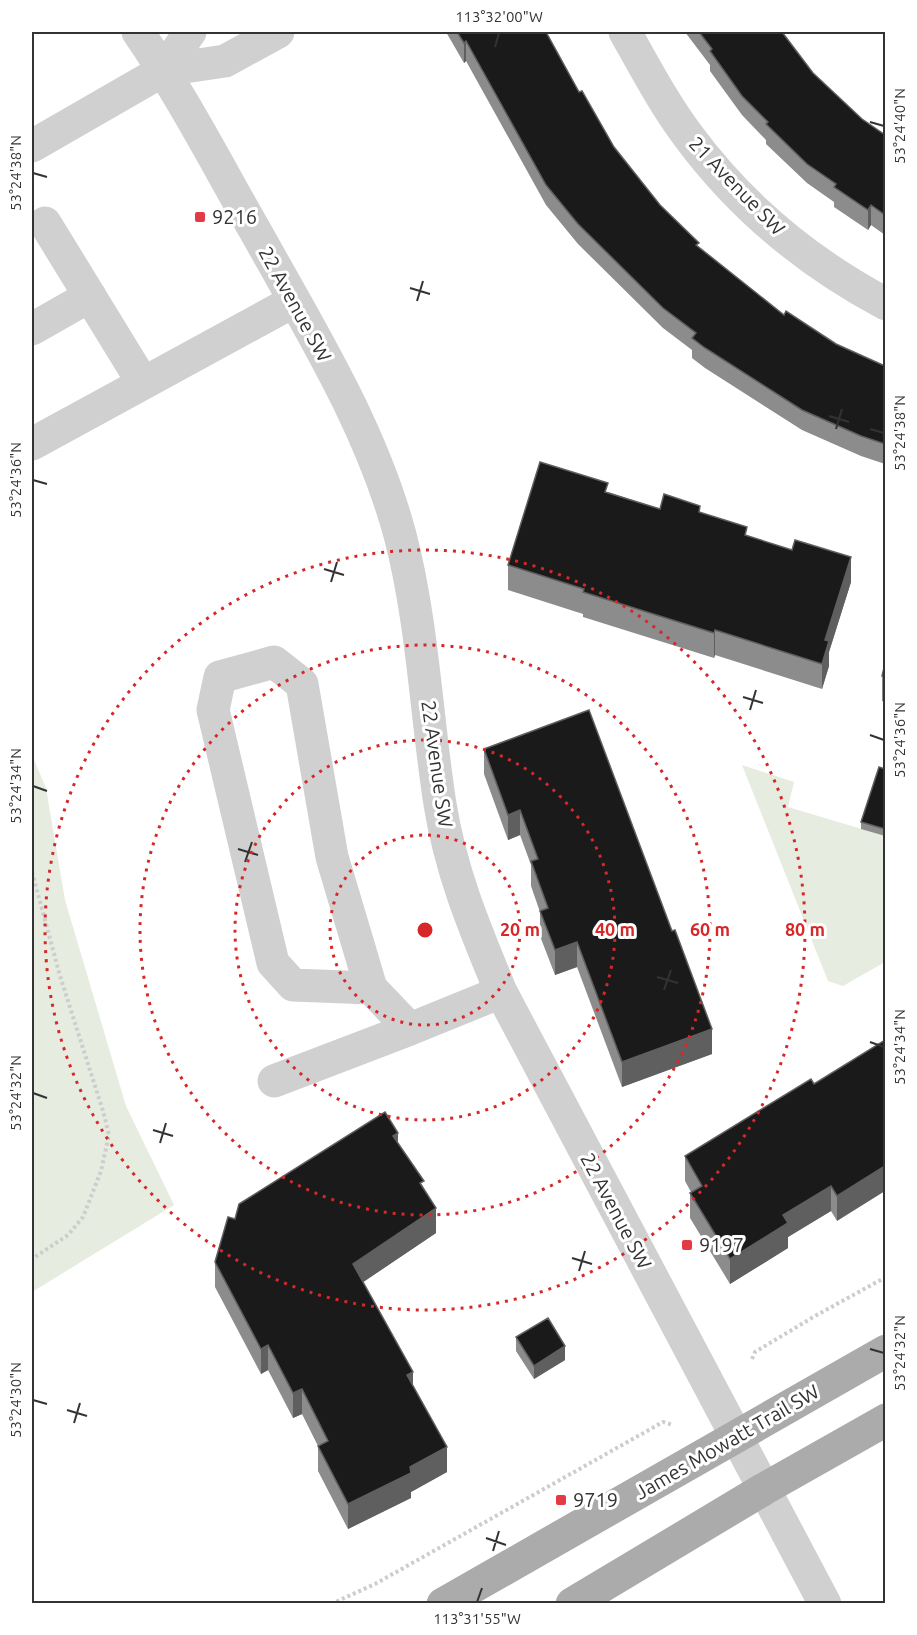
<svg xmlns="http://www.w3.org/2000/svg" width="917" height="1635" viewBox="0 0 917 1635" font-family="Ubuntu,sans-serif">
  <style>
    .green { fill: #e6ecdf }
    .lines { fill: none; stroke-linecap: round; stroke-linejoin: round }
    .path { stroke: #cdcdcd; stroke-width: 4; stroke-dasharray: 3 3; stroke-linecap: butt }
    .minor { stroke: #d0d0d0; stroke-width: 33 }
    .major { stroke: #ababab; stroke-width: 33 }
    .wall { fill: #8c8c8c }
    .shaded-wall { fill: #5f5f5f }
    .building { fill: #1a1a1a; stroke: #5f5f5f; stroke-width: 1.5 }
    .ticks { fill: none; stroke: #333; stroke-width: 2 }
    .ring { fill: none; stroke: #d62828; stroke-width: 3; stroke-dasharray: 3 6 }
    .poi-dot { fill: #e63946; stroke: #fff; stroke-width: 2 }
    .labels { text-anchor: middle; stroke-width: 6; stroke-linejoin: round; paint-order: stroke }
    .street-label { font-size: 20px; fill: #333; stroke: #fff }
    .poi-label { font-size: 20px; fill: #333; stroke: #fff; text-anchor: start }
    .centre { fill: #d62828; stroke: #fff; stroke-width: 3 }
    .ring-label { font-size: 18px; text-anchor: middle; font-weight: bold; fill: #d62828; stroke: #fff; stroke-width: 6; stroke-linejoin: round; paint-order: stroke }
    .neatline { fill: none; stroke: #333; stroke-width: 2 }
    .ticks-label { font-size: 15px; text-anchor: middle; fill: #333 }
  </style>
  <rect width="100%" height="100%" fill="#fff"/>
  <path class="green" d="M32,755L46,788L65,900L126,1106L174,1205L32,1292Z
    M742,765L794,782L788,807L885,836V962L843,986L828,981Z"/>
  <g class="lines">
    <path class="path" d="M32,872L60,976L103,1111L109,1135L101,1171L83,1217L68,1235L32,1259
      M752,1359L755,1352L815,1316L886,1277
      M331,1604L375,1584L663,1422L673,1425"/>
    <path class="minor" d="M138,32C182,96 218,166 257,234C311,331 371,427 400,535C423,623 426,715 440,804C451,873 475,929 501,992L825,1604
      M625,32C645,67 664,104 689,137C741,207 809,263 886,304
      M164,70L190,32
      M32,146L164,70L225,61L278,32
      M45,223L143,383
      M32,329L90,296
      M32,444L294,301
      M371,988L293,985L273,963L213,710L220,677L274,662L302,684L332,857L371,988L410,1029L501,992
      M274,1081L410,1029"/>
    <path class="major" d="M443,1604L886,1351
      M572,1604L764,1489L886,1420"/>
  </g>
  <path class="wall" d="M446,32H546L579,92L614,147L660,205L699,247L784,315L836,344L885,366V464L861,456L802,430L705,368L692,358V350L663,328L578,244L546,205L466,61L464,63Z
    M685,32H782L813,73L862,119L885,135V235L871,225L868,230L834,207V202L807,183L766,144V140L742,115L710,71V65Z
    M608,492L660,509L700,512L747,536L851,582L829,652V666L822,689L715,655L714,658L583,617V614L508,590V565Z
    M885,664V702L882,701V676Z
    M484,749L712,1054L622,1087L577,967L555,975L540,936V912L531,886V865L520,835L508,840L484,774Z
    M885,769V836L861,829V822Z
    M885,1040L837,1221L831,1211L788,1237V1248L730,1284L690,1218V1193L691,1192L685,1181V1156L814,1084Z
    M398,1143L424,1189L436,1233L363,1282L413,1387L447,1472L411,1492V1498L348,1529L318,1471V1446L302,1414L293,1418L268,1370L261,1374L215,1287V1262L235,1219Z
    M516,1337L565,1360L534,1379L516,1351Z"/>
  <path class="shaded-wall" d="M466,41V61L464,63V43Z
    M871,205V225L868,230V210Z
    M851,557V582L829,652V666L822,689V664L825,640Z
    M715,630V655L714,658V633Z
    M520,810V835L508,840V815Z
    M577,942V967L555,975V950Z
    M712,1029V1054L622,1087V1062Z
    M398,1133V1158L393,1136Z
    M885,1166V1191L837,1221V1196Z
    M831,1186V1211L788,1237V1248L730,1284V1259L783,1215Z
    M436,1208V1233L353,1289V1264Z
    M268,1345V1370L261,1374V1349Z
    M565,1346V1360L534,1379V1366Z
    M413,1372V1397L407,1375Z
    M302,1389V1414L293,1418V1393Z
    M447,1447V1472L411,1492V1498L348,1529V1504L410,1467Z"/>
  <path class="building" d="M457,32H546L579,92L582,91L614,147L660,205L699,243L696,245L784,315L786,311L836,344L885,366V444L861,436L802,410L705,348L692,338L696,333L663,308L578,224L546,185L466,41L464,43Z
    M699,32H782L813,73L862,119L885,135V215L871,205L868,210L834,187L836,184L807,164L766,124L768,122L742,96L710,51L712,49Z
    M540,462L608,483L605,492L660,509L664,494L700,506L699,512L747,527L745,535L792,550L795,540L851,557L825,640L829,641L822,664L715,630L714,633L583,592L584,589L508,565Z
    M885,664V677L882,676Z
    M589,710L672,931L675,930L712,1029L622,1062L577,942L555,950L540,911L548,908L531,861L538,859L520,810L508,815L484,749Z
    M879,767L885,769V829L861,822Z
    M885,1040V1166L837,1196L831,1186L783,1215L788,1223L730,1259L690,1193L702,1186L685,1156L811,1079L814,1084Z
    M385,1112L398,1133L393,1136L424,1181L420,1183L436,1208L353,1264L413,1372L407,1375L447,1447L410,1467L411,1473L348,1504L318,1446L328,1441L302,1389L293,1393L268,1345L261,1349L215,1262L228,1217L235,1219L239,1204Z
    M548,1318L565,1346L534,1366L516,1337Z"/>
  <path class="ticks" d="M495,47L499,33M870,122L884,126M33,173L47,177M410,288L430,294M417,301L423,281M829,416L849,422M836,429L842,409M870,429L884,433M33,480L47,484M324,569L344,575M331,582L337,562M743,697L763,703M750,710L756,690M870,735L884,740M33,786L47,791M238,849L258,855M245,862L252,842M657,977L678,983M664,990L671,970M870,1042L884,1047M33,1093L47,1098M153,1130L173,1136M160,1143L166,1123M572,1258L592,1264M579,1271L585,1251M870,1349L884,1353M33,1400L47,1404M67,1410L87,1416M74,1423L80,1403M486,1538L506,1545M493,1551L499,1531M477,1602L482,1588"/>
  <g class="ring">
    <circle cx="425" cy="930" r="95"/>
    <circle cx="425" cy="930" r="190"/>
    <circle cx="425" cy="930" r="285"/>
    <circle cx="425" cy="930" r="380"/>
  </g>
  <g class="poi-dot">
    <rect x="194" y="211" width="12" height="12" rx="3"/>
    <rect x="681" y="1239" width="12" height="12" rx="3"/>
    <rect x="555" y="1494" width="12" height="12" rx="3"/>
  </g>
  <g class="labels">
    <g class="street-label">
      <text transform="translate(737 186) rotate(46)" y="7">21 Avenue SW</text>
      <text transform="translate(295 304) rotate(61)" y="7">22 Avenue SW</text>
      <text transform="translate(437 764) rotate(82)" y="7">22 Avenue SW</text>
      <text transform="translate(616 1211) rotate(62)" y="7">22 Avenue SW</text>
      <text transform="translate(727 1442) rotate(-30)" y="7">James Mowatt Trail SW</text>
    </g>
    <g class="poi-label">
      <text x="212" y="224">9216</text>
      <text x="699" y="1252">9197</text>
      <text x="573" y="1507">9719</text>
    </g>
  </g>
  <circle cx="425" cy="930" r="9" class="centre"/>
  <g class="ring-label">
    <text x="520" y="936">20 m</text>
    <text x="615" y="936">40 m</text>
    <text x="710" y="936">60 m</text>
    <text x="805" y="936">80 m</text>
  </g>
  <rect width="917" height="1635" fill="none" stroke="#ffffff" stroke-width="66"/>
  <rect x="33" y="33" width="851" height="1569" class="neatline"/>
  <g class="ticks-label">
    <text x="499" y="22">113°32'00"W</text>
    <text transform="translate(900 126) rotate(-90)" y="5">53°24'40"N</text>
    <text transform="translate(16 173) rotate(-90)" y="5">53°24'38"N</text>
    <text transform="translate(900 433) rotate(-90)" y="5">53°24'38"N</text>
    <text transform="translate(16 480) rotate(-90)" y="5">53°24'36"N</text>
    <text transform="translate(900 740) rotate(-90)" y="5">53°24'36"N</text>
    <text transform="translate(16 786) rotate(-90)" y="5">53°24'34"N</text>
    <text transform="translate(900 1047) rotate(-90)" y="5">53°24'34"N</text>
    <text transform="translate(16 1093) rotate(-90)" y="5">53°24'32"N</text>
    <text transform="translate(900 1353) rotate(-90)" y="5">53°24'32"N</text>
    <text transform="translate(16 1400) rotate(-90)" y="5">53°24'30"N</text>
    <text x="477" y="1624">113°31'55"W</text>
  </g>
</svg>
